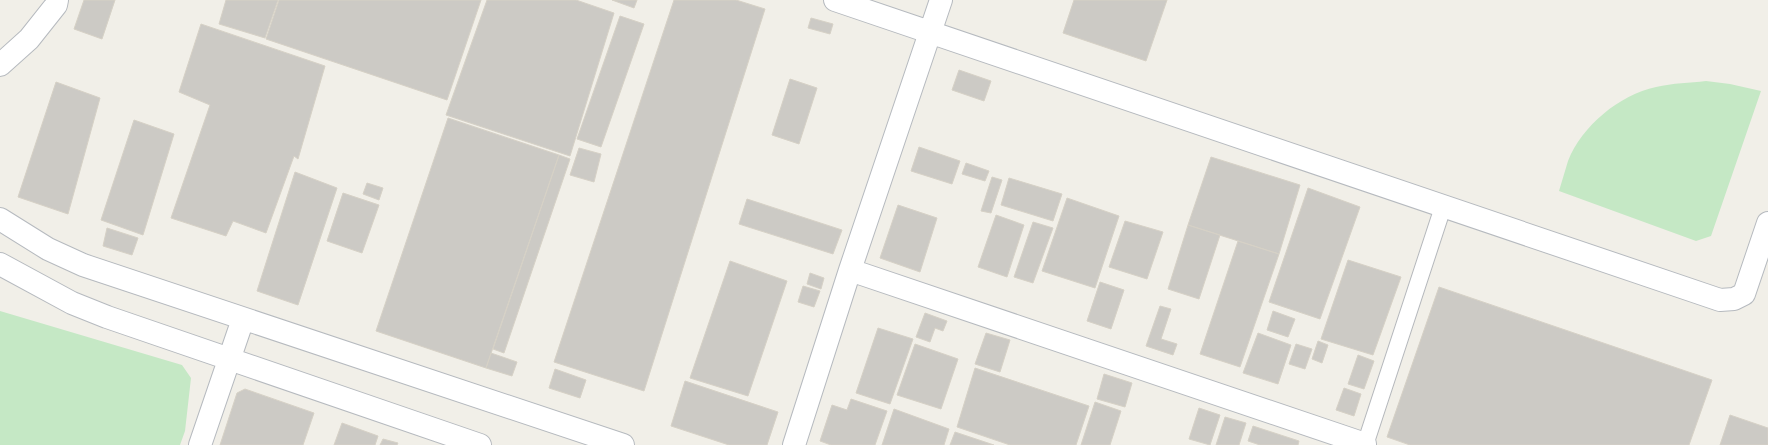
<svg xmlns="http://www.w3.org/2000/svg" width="1768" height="445" viewBox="0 0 1768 445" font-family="'Work Sans',sans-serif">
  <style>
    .green { fill: #c5e8c5 }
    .building { fill: #cccac5; stroke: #d6d1c6 }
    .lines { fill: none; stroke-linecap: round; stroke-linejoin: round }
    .street-casing { stroke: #b5b8bc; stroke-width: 18 }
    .secondary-casing { stroke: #b6babf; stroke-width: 24 }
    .street { stroke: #fff; stroke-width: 16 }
    .secondary { stroke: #fff; stroke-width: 22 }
  </style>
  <rect width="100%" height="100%" fill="#f1efe8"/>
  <path class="green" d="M1706,81L1730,84L1761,91L1711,236L1696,241L1559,191C1562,181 1565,171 1568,161C1582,126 1619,95 1656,87C1673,83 1690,83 1706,81Z
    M0,311L182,365L191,378L185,431L180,445H0Z"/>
  <path class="building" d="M84,0H115L102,39L74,29Z
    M226,0H278L265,38L219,24Z
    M279,0H481L447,100L266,39Z
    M487,0H576L614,13L570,156L446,115Z
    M612,0H637L634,8Z
    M674,0H736L765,9L644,391L554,362Z
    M1074,0H1167L1146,61L1063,33Z
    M620,16L644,24L601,147L577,139Z
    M811,18L833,24L830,34L808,28Z
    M201,24L325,66L298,159L294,156L266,233L233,221L226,236L171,218L210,105L179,92Z
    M959,70L991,81L984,101L952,90Z
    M790,79L817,88L799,144L772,135Z
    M56,82L100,98L68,214L18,197Z
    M448,118L559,155L486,368L376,331Z
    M134,120L174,134L143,235L101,220Z
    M919,147L960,161L952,184L911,171Z
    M579,148L601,154L594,182L570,175Z
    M559,155L570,159L504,353L493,349Z
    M1211,157L1300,185L1279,254L1188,225Z
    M966,163L989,171L985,181L962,174Z
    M295,172L337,188L298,305L257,291Z
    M992,177L1002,180L991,213L981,211Z
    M1009,178L1062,194L1053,221L1001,205Z
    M367,183L383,188L379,200L363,194Z
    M1308,188L1360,207L1320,319L1269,302Z
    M343,193L379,205L362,253L327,241Z
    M1067,198L1119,216L1095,288L1042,271Z
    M747,199L842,230L833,254L739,224Z
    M898,205L937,218L920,272L880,258Z
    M996,215L1024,225L1007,277L978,267Z
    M1125,221L1163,232L1147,279L1109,267Z
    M1033,222L1053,228L1033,283L1014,277Z
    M1188,225L1220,235L1199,299L1168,289Z
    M107,228L138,238L132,255L103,246Z
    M1238,241L1279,254L1240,367L1200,354Z
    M1348,260L1401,277L1373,355L1321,339Z
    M730,261L787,281L748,396L690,378Z
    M810,273L824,278L821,289L807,284Z
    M1100,282L1124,290L1111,329L1087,321Z
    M803,286L820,291L814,307L798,302Z
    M1439,287L1712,380L1689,445H1410L1387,437Z
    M1160,306L1171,309L1161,339L1177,344L1173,355L1146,346Z
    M1273,311L1295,319L1288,337L1267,330Z
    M925,313L947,321L943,331L935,328L930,342L916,337Z
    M878,328L913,339L890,404L856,393Z
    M986,333L1010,340L1000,372L975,364Z
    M1258,333L1291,345L1278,384L1243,373Z
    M1318,341L1328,345L1322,363L1312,359Z
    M915,344L958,359L941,409L897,395Z
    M1296,344L1312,349L1305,369L1289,364Z
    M491,353L517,362L512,376L486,368Z
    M1358,355L1374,361L1364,389L1348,384Z
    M975,368L1089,406L1076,445H1010L957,427Z
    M555,369L586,380L580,398L549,388Z
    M1104,374L1132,383L1125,407L1097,399Z
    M685,381L778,412L767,445H729L671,426Z
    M1344,388L1361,394L1354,416L1336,410Z
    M245,389L314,413L303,445H220L237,393Z
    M851,399L887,411L875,445H831L820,441L832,405L847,410Z
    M1095,402L1121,411L1110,445H1081Z
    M1199,408L1220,415L1210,445L1189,439Z
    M894,409L949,429L944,445H882Z
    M1730,415L1768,428V445H1720Z
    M1225,417L1246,423L1239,445H1216Z
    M342,423L378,436L375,445H334Z
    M1253,426L1299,441L1298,445H1260L1248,441Z
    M955,432L994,445H950Z
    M383,439L398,443L397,445H380Z"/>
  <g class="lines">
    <defs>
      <path id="street" d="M1365,445L1443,207"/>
      <path id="secondary" d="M835,0L1720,300L1734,299L1744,294L1768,223
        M0,65L29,39L56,5L57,0
        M0,219L48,249L83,265L623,445
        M0,264L72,303L107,317L480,445
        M850,270L1365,444
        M200,445L243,319
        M794,445L850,270L941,0"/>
    </defs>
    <use href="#street" class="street-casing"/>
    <use href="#secondary" class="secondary-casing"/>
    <use href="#street" class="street"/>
    <use href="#secondary" class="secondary"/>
  </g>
</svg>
